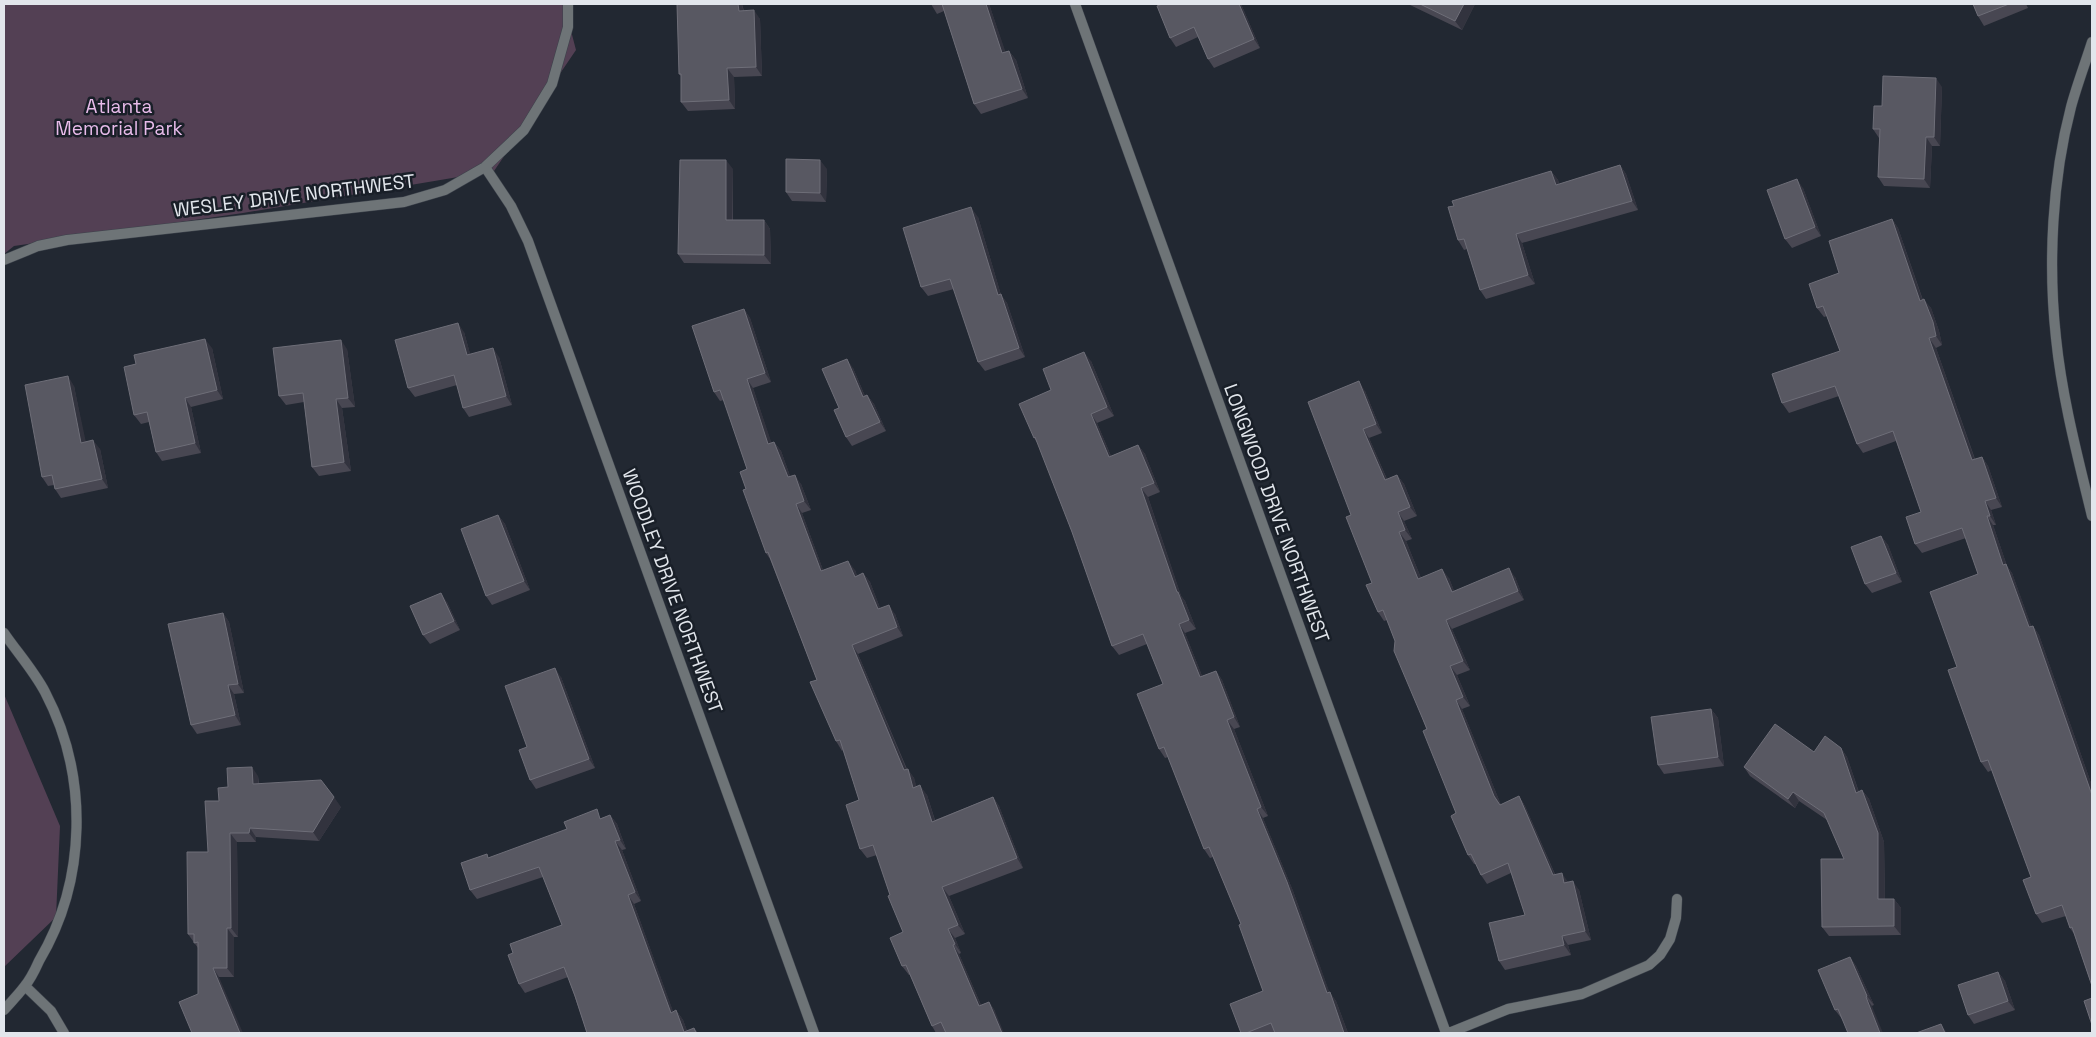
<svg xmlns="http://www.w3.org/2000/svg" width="2096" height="1037" viewBox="0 0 2096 1037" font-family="'Space Grotesk',sans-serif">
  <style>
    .green { fill: #534054 }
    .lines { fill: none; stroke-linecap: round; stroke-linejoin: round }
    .street-casing { stroke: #3d434c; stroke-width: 11 }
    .street { stroke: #6e7477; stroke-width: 10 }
    .wall { fill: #484752 }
    .shaded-wall { fill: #32333e }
    .building { fill: #585862; stroke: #6e6e78 }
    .labels { text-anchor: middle; stroke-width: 5; stroke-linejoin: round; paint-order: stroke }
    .park-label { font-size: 19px; fill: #e8bbea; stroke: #191f28 }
    .street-label { font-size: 19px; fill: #e2e6ec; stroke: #191f28 }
  </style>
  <rect width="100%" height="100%" fill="#222832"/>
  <path class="green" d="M4,4H564L576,50L494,171L243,213L14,246L4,254Z
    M4,694L60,826L56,917L4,967Z"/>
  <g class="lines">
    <defs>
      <path id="street" d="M1075,4L1446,1033
        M2092,42C2085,64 2077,85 2071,107C2052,179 2048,264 2056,338C2062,398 2078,458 2092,516
        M485,167L511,206L528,241L814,1033
        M4,260L38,246L67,240L404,202L445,190L485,167L524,130L552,84L568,27V4
        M4,633C17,652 34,671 45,692C89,776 87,880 39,961C35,970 30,980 24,987C18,995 10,1003 4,1010
        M25,986L51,1011L64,1033
        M1449,1033L1508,1009L1582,994L1649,965L1660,955L1670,939L1676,918L1677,899"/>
    </defs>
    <use href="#street" class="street-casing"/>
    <use href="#street" class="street"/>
  </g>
  <path class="wall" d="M677,4H742L744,11L760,19L762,76L734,77L735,109L688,111L681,102V76L679,74Z
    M931,4H989L1005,52L1009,51L1016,60L1028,98L981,114L974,104L944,11L937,14Z
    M1162,4H1241L1260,48L1214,68L1208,59L1198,37L1176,47L1170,38Z
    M1408,4H1475L1462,30Z
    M1973,4H2026L2028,8L1984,26L1978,16Z
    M1942,87L1940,146H1932L1930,188L1884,186L1878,177L1879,138L1873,129L1882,106Z
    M1620,165L1626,174L1638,210L1522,243L1535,284L1486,299L1480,290L1467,249L1464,250L1458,240L1454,206L1551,171L1558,180L1559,184Z
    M733,169V220H764L770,229L771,264L684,263L678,254Z
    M827,169L826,202L792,201L786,192Z
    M1803,188L1821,236L1792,248L1785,239Z
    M978,217L1001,295L1007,303L1025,357L985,371L978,362L954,289L928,296L921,287Z
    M1892,219L1898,228L1923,300L1931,308L1939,331L1942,345L1936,348L1975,459L1982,457L1988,466L2002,507L1991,510L1996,525H1993L2007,566L2012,573L2031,626H2033L2039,635L2092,786V986L2074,934L2070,928L2066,916L2042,923L2036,914L2031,877L1992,770L1988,772L1981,762L1957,667L1978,574L1966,538L1922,553L1915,544L1921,512L1896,441L1863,453L1857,444L1839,396L1789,413L1782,403L1840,351L1827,316L1824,317L1817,308L1839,273Z
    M744,309L750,318L771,382L753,388L771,443L774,442L781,451L790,476L801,484L811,510L802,513L823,570H855L857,576L863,573L870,582L880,608L895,614L903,636L858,654L907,769L914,778L916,787L927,795L935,820L993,797L999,806L1023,868L949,896L965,934L955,938L961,953L959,954L981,1005L989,1002L995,1011L943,1033H936L932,1026L910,975H909L902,966L903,932L890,895L877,855L867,858L860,849L859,800L843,750L842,751L836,741L817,680L770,559L766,553L746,489L747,469L724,400L720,401L714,392Z
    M464,332L470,354L499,357L512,405L469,417L463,408L457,385L415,397L408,388Z
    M212,348L223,399L191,407L201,453L162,461L156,452L149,422L141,424L134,415Z
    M347,349L355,407L342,408L351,471L319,476L312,467L304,402L286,405L279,396Z
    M1091,361L1114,416L1097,423L1111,456L1138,445L1145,454L1160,492L1148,497L1181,596L1185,601L1196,629L1185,633L1202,676L1216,671L1222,680L1240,727L1234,729L1268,816L1263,818L1293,891L1329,992L1336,1001L1348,1033H1241L1263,991L1241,924L1213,857L1210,858L1204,849L1168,757L1165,758L1159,749L1163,684L1147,644L1119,655L1112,646L1072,532L1038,444L1034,438L1051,390Z
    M853,368L865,396L867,395L874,404L886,431L852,446L846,437L839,408Z
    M74,386L85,442L100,449L108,488L61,498L55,489L54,485L48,486L42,477Z
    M1365,391L1382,433L1369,438L1387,479L1397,475L1404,484L1417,516L1404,521L1412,539L1406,541L1421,578H1449L1454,591L1515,577L1524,600L1452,629L1470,670L1457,675L1470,706L1462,709L1501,805L1519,796L1525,806L1555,874L1569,882L1579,890L1591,940L1568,945L1571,955L1505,970L1499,961L1525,915L1511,873L1487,884L1481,875L1476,864H1474L1468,855L1456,813L1395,641L1387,620L1384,621L1378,612L1372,583L1351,515Z
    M498,515L505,524L530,590L492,605L486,596Z
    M1881,536L1888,545L1902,582L1872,593L1865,584Z
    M447,602L460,630L430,644L423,635Z
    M223,613L229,622L244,693L234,694L241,725L197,734L191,725Z
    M561,677L595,768L536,789L530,780L527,747Z
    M1711,709L1718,718L1724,766L1664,774L1658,765Z
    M1841,748L1847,757L1859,792L1862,790L1869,799L1884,842L1885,899H1894L1901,908V935L1829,936L1822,927L1844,859L1827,820L1799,801L1795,808L1750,776L1744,767L1814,752Z
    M258,776L259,783L341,807L319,841L256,837V842H237L238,937H234V977H219L198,994V948L188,934L208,852L228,787Z
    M610,815L617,824L626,849L622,850L641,901L634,904L673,1012L676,1010L683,1020L687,1031L694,1028L698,1033H587L568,977L525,993L519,984L513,953L562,925L543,877L477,899L470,890L490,858Z
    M1850,957L1856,966L1874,1005L1842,1019L1835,1010Z
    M1998,972L2005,981L2015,1010L1974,1024L1968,1015Z"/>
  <path class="shaded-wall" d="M738,4H742L745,20L739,11Z
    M986,4H989L1009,62L1002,53Z
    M1239,4H1241L1260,48L1254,39Z
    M1464,4H1475L1462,30L1455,21Z
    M754,10L760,19L762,76L756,67Z
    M1009,51L1016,60L1028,98L1022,89Z
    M727,68L734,77L735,109L729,100Z
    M1936,78L1942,87L1940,146L1934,137Z
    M1926,137L1932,146L1930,188L1924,179Z
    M726,160L733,169L732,229L726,220Z
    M820,160L827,169L826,202L820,193Z
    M1620,165L1626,174L1638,210L1632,201Z
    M1551,171L1558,180L1562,194L1556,185Z
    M1797,179L1803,188L1821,236L1815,227Z
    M971,207L978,217L1001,295L1007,303L1025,357L1019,348L998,295Z
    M1892,219L1898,228L1926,310L1920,301Z
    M764,220L770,229L771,264L764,255Z
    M1516,234L1522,243L1535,284L1528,275Z
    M1924,299L1931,308L1939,331L1942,345L1936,336Z
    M744,309L750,318L771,382L765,373Z
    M458,323L464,332L473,364L467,355Z
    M1929,338L1936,348L1978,469L1972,460Z
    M205,339L212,348L223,399L217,390Z
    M341,340L347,349L355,407L348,398Z
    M493,348L499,357L512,405L506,396Z
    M1084,352L1091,361L1114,416L1107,407Z
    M847,359L853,368L869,406L863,397Z
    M68,376L74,386L88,452L81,443Z
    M747,379L753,388L775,453L768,444Z
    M1359,381L1365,391L1382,433L1376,424Z
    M867,395L874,404L886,431L880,422Z
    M185,398L191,407L201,453L195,443Z
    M336,399L342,408L351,471L344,462Z
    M1091,414L1097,423L1115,466L1109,457Z
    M1363,429L1369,438L1391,489L1385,480Z
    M93,440L100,449L108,488L102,479Z
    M774,442L781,451L794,487L788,477Z
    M1138,445L1145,454L1160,492L1154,483Z
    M1982,457L1988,466L2002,507L1996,498Z
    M795,475L801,484L811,510L804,501Z
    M1397,475L1404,484L1417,516L1410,507Z
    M1141,488L1148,497L1181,596L1185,601L1196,629L1189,620L1177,592Z
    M1985,501L1991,510L1996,525L1990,516Z
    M796,504L802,513L827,581L821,571Z
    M1398,512L1404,521L1412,539L1405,530Z
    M498,515L505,524L530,590L524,581Z
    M1987,516L1993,525L2007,566L2012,573L2035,636L2029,627L2003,565Z
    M1399,532L1406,541L1425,588L1418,579Z
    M1881,536L1888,545L1902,582L1896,573Z
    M848,561L855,570L861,586L855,577Z
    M1509,568L1515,577L1524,600L1518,591Z
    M1442,569L1449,578L1458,601L1452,592Z
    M863,573L870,582L884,618L878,609Z
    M441,593L447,602L460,630L454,621Z
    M889,605L895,614L903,636L897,627Z
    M223,613L229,622L244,693L238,684Z
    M1446,620L1452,629L1470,670L1463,661Z
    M1179,624L1185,633L1206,686L1200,677Z
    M2033,626L2039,635L2092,786V795Z
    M852,645L858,654L910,778L908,769L914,778L920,797L913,788L904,770Z
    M1450,666L1457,675L1470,706L1463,697Z
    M555,668L561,677L595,768L589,759Z
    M1216,671L1222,680L1240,727L1234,717Z
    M228,685L234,694L241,725L235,715Z
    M1456,700L1462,709L1501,805H1500L1494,796Z
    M1711,709L1718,718L1724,766L1718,757Z
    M1227,720L1234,729L1268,816L1261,807Z
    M1841,748L1847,757L1862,802L1856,793Z
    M252,767L258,776L259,793L253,784Z
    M920,785L927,795L938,831L932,822Z
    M1862,790L1869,799L1884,842L1885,908L1878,899Z
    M1793,792L1799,801L1795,808L1788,799Z
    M1519,796L1525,806L1559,884L1553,875Z
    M334,797L341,807L319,841L313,832Z
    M993,797L999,806L1023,868L1017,858Z
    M1257,809L1263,818L1293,891L1333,1002L1327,993Z
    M610,815L617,824L626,849L620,840Z
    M250,828L256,837V842L249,833Z
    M230,833L237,842L238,937L231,928Z
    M615,841L622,850L641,901L635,892Z
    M1562,873L1568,882L1571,892L1564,883Z
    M1573,881L1579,890L1591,940L1585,931Z
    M942,887L949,896L965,934L958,925Z
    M628,895L634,904L677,1022L671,1013Z
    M1894,899L1901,908V935L1894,926Z
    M227,928L234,937V977L227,968Z
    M948,929L955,938L961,953L955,944Z
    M1562,936L1568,945L1571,955L1564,945Z
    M953,945L959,954L985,1015L979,1006Z
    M1850,957L1856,966L1874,1005L1867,996Z
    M213,968L219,977L243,1033H240Z
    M1998,972L2005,981L2015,1010L2008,1001Z
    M1330,992L1336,1001L1348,1033H1344Z
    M1866,997L1872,1006L1883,1033H1880Z
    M989,1002L995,1011L1004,1033H1002Z
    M676,1010L683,1020L688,1033H685Z
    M1941,1024L1947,1033H1948H1945Z"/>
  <path class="building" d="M677,4H738L739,11L754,10L756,67L727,68L729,100L681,102V74H679Z
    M942,4H986L1002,53L1009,51L1022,89L974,104Z
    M1162,4H1239L1254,39L1208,59L1194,27L1170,38L1157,6Z
    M1420,4H1464L1455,21Z
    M1973,4H2009L1978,16Z
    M1883,76L1936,78L1934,137H1926L1924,179L1878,177L1880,129H1873L1874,106H1882Z
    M786,159L820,160V193L786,192Z
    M680,160H726V220H764V255L678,254Z
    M1620,165L1632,201L1516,234L1528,275L1480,290L1464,239L1458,240L1448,207L1454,206L1452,201L1551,171L1556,185Z
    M1797,179L1815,227L1785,239L1767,190Z
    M971,207L998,295L1001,294L1019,348L978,362L950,279L921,287L903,228Z
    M1892,219L1920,301L1924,299L1933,322L1936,336L1929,338L1972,460L1982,457L1996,498L1985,501L1990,516H1987L2003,565L2006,564L2029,627L2033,626L2092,795V986L2072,927L2070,928L2062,905L2036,914L2023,880L2031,877L1988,760L1981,762L1948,670L1957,667L1930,592L1978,574L1962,528L1915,544L1906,517L1921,512L1893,431L1857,444L1835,386L1782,403L1772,374L1840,351L1823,306L1817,308L1809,284L1839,273L1829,241Z
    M744,309L765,373L747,379L768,444L774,442L788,477L795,475L804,501L796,504L821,571L848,561L855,577L863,573L878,609L889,605L897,627L852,645L904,770L908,769L913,788L920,785L932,822L993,797L1017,858L942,887L958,925L948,929L955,944L953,945L979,1006L989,1002L1002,1033H946L941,1022L932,1026L906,965L902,966L890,938L903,932L888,896L890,895L873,845L860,849L846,805L859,800L840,740L836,741L810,682L817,680L768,552L766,553L743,490L746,489L740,472L747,469L720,390L714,392L692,326Z
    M458,323L467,355L493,348L506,396L463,408L454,375L408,388L395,340Z
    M205,339L217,390L185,398L195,443L156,452L147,412L134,415L124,367L136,364L134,355Z
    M341,340L348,398L336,399L344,462L312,467L303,393L279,396L273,348Z
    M1084,352L1107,407L1091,414L1109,457L1138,445L1154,483L1141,488L1177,592H1178L1189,620L1179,624L1200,677L1216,671L1234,717L1227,720L1261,807L1257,809L1287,882L1327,993L1330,992L1344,1033H1275L1271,1023L1246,1033H1241L1230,1004L1263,991L1239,925L1241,924L1209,847L1204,849L1164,747L1159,749L1137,694L1163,684L1143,634L1112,646L1072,532L1035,437L1034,438L1019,404L1051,390L1043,369Z
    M847,359L863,397L867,395L880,422L846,437L834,410L839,408L822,369Z
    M68,376L81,443L93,440L102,479L55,489L52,475L42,477L25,385Z
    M1359,381L1376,424L1363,429L1385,480L1397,475L1410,507L1398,512L1405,530L1399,532L1418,579L1442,569L1452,592L1509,568L1518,591L1446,620L1463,661L1450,666L1463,697L1456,700L1494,796L1500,805L1519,796L1553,875L1562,873L1564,883L1573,881L1585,931L1562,936L1564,945L1499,961L1489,923L1525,915L1508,863L1481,875L1471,854L1468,855L1451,816L1456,813L1423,731L1427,729L1394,651L1395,641L1383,610L1378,612L1366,585L1372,583L1346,517L1351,515L1308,402Z
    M498,515L524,581L486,596L461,529Z
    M1881,536L1896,573L1865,584L1851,547Z
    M441,593L454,621L423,635L410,606Z
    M223,613L238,684L228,685L235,715L191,725L168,624Z
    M555,668L589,759L530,780L519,750L527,747L505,686Z
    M1711,709L1718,757L1658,765L1651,717Z
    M1775,724L1814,752L1825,736L1841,748L1856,793L1862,790L1878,833V899H1894V926L1822,927L1821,859H1844L1824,813L1793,792L1788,799L1744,767Z
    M252,767L253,784L321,780L334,797L313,832L250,828L249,833H230L231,928H227V968H213L240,1033H192L179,1002L198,994V942L194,943V934H188L187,852H208L205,801H219L218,788L228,787L227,768Z
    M597,809L600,819L610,815L620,840L615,841L635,892L628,895L671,1013L676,1010L684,1032L694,1028L696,1033H587L575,996L564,967L519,984L508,955L513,953L510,944L562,925L539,867L470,890L461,863L487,854L488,858L567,829L564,822Z
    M1850,957L1867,996L1866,997L1880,1033H1848L1838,1009L1835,1010L1818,970Z
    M1998,972L2008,1001L1968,1015L1958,985Z
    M2092,998V1025L2084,1001Z
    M1941,1024L1945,1033H1916Z"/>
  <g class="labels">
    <g class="park-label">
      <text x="119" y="113">Atlanta<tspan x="119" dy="22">Memorial Park</tspan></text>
    </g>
    <g class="street-label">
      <text transform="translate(294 195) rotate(-7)" y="7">WESLEY DRIVE NORTHWEST</text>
      <text transform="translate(1277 513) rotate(70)" y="7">LONGWOOD DRIVE NORTHWEST</text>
      <text transform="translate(673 591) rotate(70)" y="7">WOODLEY DRIVE NORTHWEST</text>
    </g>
  </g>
  <rect width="2096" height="1037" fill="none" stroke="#e2e6ec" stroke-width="10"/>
</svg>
